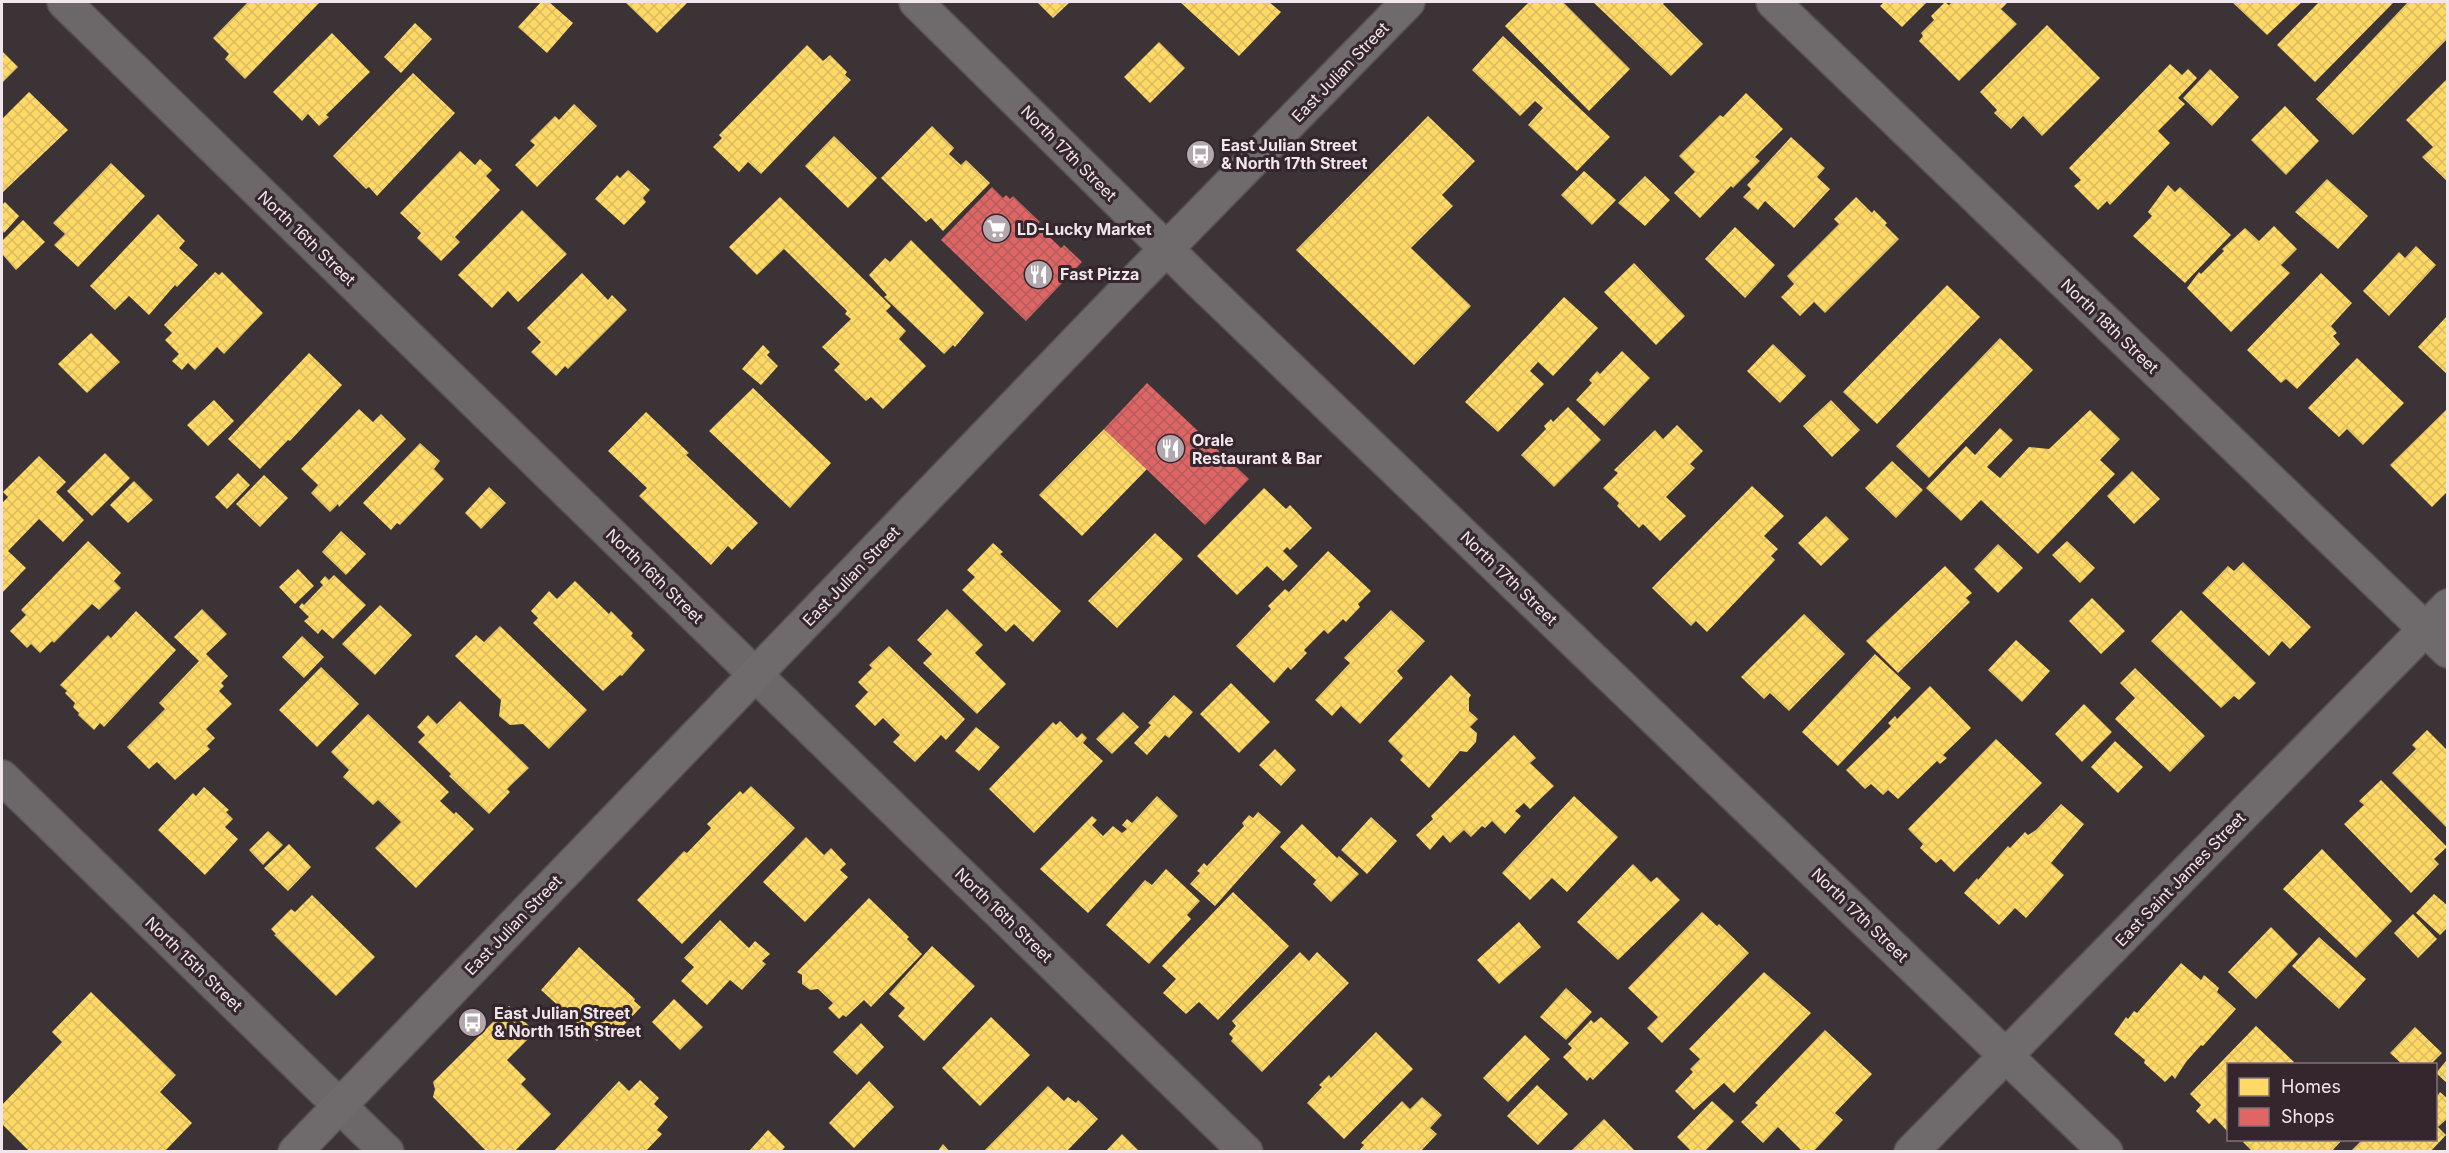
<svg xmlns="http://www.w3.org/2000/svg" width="2449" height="1153" viewBox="0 0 2449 1153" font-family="Inter,sans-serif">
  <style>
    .homes { fill: url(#homes-cross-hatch) }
    .shops { fill: url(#shops-cross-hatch) }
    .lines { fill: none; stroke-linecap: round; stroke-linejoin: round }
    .street-casing { stroke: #585054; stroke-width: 36 }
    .secondary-casing { stroke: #585054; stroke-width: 36 }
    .street { stroke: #6c6869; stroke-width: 33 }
    .secondary { stroke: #6f6a6c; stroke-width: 33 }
    .labels { text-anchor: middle; stroke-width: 6; stroke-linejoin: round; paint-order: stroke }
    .street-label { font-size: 16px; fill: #f1e6eb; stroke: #35252c }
    .poi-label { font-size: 16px; font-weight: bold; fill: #f1e6eb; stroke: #35252c; text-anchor: start }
  </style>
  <defs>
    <pattern id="homes-cross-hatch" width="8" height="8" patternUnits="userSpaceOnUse" patternTransform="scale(1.5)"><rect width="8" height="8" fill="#ffd966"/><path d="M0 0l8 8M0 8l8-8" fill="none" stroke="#dabb60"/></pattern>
    <pattern id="shops-cross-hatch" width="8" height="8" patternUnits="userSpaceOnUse" patternTransform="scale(1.5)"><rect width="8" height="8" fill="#e06666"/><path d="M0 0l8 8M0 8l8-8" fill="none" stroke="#b25c5c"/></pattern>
  </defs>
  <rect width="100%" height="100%" fill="#3c3337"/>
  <path class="homes" d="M248,2H320L245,79L225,59L229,54L213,38Z
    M541,2H549L573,23L547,53L518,27Z
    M625,2H688L657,33Z
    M1037,2H1070L1053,18Z
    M1180,2H1269L1281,12L1239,56Z
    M1529,2H1563L1630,69L1589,111L1505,26Z
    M1593,2H1665L1663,4L1703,44L1671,76Z
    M1884,2H1927L1902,27L1880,6Z
    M1945,2L1949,5L1952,2H2008L2001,9L2017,24L1959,81L1919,41L1923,36L1921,33L1934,20L1931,16Z
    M2232,2H2302L2267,35Z
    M2319,2H2394L2315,82L2277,45Z
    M2408,2H2448V38L2353,135L2316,99Z
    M415,23L432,39L401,73L384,57Z
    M2047,25L2100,78L2042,136L2023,116L2011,129L1994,113L1997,110L1980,92Z
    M332,33L370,72L326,115L329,117L319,126L308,114L302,121L273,92Z
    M1503,36L1610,137L1577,171L1528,125L1543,108L1535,101L1520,116L1472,70Z
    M1159,42L1185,68L1150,103L1124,77Z
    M807,45L823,61L830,55L847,72L845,75L851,80L761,174L748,162L739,172L713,147L722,138L719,135Z
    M2,51L18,67L2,83Z
    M2170,64L2182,75L2188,69L2197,78L2178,98L2185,104L2158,131L2170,143L2110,205L2107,201L2098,210L2074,186L2081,180L2069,168Z
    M2210,69L2239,97L2212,126L2183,98Z
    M413,73L455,113L377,196L369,187L366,189L333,156Z
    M2448,78V182L2422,157L2433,147L2406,120Z
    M29,92L68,130L2,193V119Z
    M1746,93L1783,129L1755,157L1760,161L1733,188L1731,186L1700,218L1674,193L1695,172L1679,156L1720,115L1723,117Z
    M574,104L597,126L537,187L515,165L535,145L530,141L555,116L559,120Z
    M2285,106L2319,141L2286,175L2251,140Z
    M1428,116L1475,161L1442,195L1453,206L1411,248L1471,306L1414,365L1296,250Z
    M932,126L954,148L949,154L961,165L966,160L990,183L943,231L931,218L926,222L881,178Z
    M834,136L877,178L848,208L805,166Z
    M1791,137L1825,168L1817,177L1830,189L1794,228L1765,201L1758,210L1743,197L1751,189L1747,185Z
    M460,151L475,165L480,159L492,170L486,176L500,190L455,237L460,242L441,261L417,238L421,233L400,213Z
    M111,163L145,196L78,267L54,245L65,234L53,223Z
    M628,170L650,190L643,198L646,202L624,225L595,199L617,175L620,178Z
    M1584,171L1616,200L1592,225L1561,195Z
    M1645,176L1670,200L1645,226L1618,203Z
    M2327,179L2368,216L2338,249L2295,212Z
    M2168,185L2175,192L2180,187L2231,235L2185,283L2133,236L2152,216L2148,212Z
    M780,197L891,306L886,311L906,331L899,339L926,366L883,409L871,397L866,401L834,370L840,364L822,347L851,319L845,314L847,311L784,249L757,275L729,247Z
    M1856,197L1872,213L1874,210L1887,223L1885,225L1899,239L1825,313L1814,302L1800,316L1781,297L1794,284L1787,276L1839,224L1834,219Z
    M5,202L19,216L4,233L2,230V205Z
    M522,210L567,254L518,302L508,291L492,308L458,275Z
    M158,214L185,241L179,248L198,265L177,287L175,285L149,315L129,296L115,310L90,286Z
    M23,220L45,242L16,270L2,254V241Z
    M2274,226L2297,249L2281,265L2290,273L2231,332L2187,288L2199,272L2201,274L2224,251L2222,249L2245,228L2259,241Z
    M1735,227L1775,265L1745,298L1705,259Z
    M911,240L984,313L955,347L953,345L944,354L884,297L887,295L869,275L885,258L890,262Z
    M2416,246L2436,265L2389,316L2363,291L2399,252L2405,258Z
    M1634,263L1685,316L1656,345L1604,292Z
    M215,272L219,275L222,272L263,313L224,354L217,347L195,370L188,363L182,370L172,361L179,354L165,340L172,333L164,325Z
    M582,273L608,300L612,295L627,310L568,369L565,366L556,376L531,352L541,342L527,328Z
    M2321,273L2352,303L2331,326L2337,333L2333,336L2340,344L2297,389L2286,379L2281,383L2247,350Z
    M1947,285L1980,317L1877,424L1843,392Z
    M1564,297L1598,328L1553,376L1538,362L1530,371L1544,384L1498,432L1465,402Z
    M2448,315V375L2418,347Z
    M91,333L120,362L87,393L58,364Z
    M2000,338L2033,370L1929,478L1896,446Z
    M1773,344L1806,376L1780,403L1747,371Z
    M763,345L770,352L767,355L778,366L761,385L742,369Z
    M1622,351L1650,378L1604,426L1576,400L1592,383L1589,380L1597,371L1600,374Z
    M309,353L342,385L290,441L288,440L260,469L228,439Z
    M2357,358L2404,403L2363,445L2347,429L2339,437L2308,408Z
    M753,388L831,463L790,508L709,431Z
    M214,400L234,421L208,446L187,425Z
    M1831,400L1860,430L1832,457L1803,426Z
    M1568,407L1601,440L1554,487L1521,455L1546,429L1544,426L1551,419L1553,422Z
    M2448,408V491L2432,507L2390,465Z
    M359,409L373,422L381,414L406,439L339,507L338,504L330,512L311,493L318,485L301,469Z
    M2090,410L2120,439L2100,460L2115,474L2038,554L1981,500L1961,521L1926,488L1966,446L1975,455L2000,428L2013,440L1987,467L2000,478L2029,447L2049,449Z
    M646,412L689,453L686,455L758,523L732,550L728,546L711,565L639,496L647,488L608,451Z
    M1677,425L1703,451L1690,464L1695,468L1666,497L1686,516L1660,541L1643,524L1639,528L1617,506L1619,503L1603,488L1618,473L1614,470L1655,430L1663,439Z
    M1104,429L1147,469L1082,536L1039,495Z
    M420,443L440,461L434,469L444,479L400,525L397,523L391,530L363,503Z
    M105,453L130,478L92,516L67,491Z
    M39,456L66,482L56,492L84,520L63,542L39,519L8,551L26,568L2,593V503L8,497L3,492Z
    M1892,461L1923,490L1896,518L1865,488Z
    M2132,471L2160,499L2134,524L2107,496Z
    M238,473L250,485L227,509L215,497Z
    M264,475L288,498L260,527L236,504Z
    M134,481L153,500L128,523L110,505Z
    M1752,486L1784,516L1764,536L1778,549L1771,556L1775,560L1707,632L1696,621L1691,626L1652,588Z
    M489,487L506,503L481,529L465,513Z
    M1264,488L1286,509L1290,505L1312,528L1290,550L1287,547L1283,551L1298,566L1283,581L1267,566L1237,595L1197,556Z
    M1826,516L1849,539L1821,566L1798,543Z
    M341,531L366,554L346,575L322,552Z
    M1155,533L1183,559L1117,628L1088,601Z
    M88,541L121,573L114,581L121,588L99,610L92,604L54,643L52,641L40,653L31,644L27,648L10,631L26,615L21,610Z
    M2067,541L2095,568L2080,583L2052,555Z
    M993,543L1003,552L1000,554L1061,611L1033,642L1014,624L1006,632L962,590L975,577L967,570Z
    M1998,544L2023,568L1998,593L1974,569Z
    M1328,551L1371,591L1358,604L1360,607L1346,622L1343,619L1328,634L1324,630L1304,650L1307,653L1291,670L1288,667L1274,683L1236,646L1271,609L1268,606L1285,589L1289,592Z
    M2243,562L2311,627L2290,649L2282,641L2269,656L2202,593L2228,566L2234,571Z
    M1945,566L1972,593L1966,598L1970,602L1898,673L1866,641Z
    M298,569L314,586L295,604L279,587Z
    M334,575L366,605L333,639L322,629L318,634L304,621L309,617L299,607L302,603L304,605L323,585L320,582L325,576L329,580Z
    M575,581L609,614L611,611L633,633L631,636L645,650L622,676L620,675L603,691L533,623L538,618L531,611L549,591L557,599Z
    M2092,598L2125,631L2101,654L2069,621Z
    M380,605L412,635L375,675L342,644Z
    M202,609L227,634L206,654L228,676L221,683L224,686L219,691L232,704L206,729L215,738L207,746L210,749L175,780L157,762L149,769L127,747L165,709L159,703L199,661L174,637Z
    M947,609L983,645L975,653L1006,684L977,714L923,663L932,654L917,640Z
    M1391,610L1425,641L1397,671L1403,678L1360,724L1341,706L1332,716L1315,700L1350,663L1344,658Z
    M2181,610L2256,683L2239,700L2234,696L2221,708L2151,641Z
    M136,611L176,650L104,727L100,723L94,730L78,715L79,713L73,707L75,703L65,693L67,691L60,685L108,635L111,638Z
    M1804,614L1845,654L1789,711L1770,693L1764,699L1741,677Z
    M500,626L587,710L549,749L523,724L510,725L499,716L501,700L455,656L476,635L484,642Z
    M302,636L324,657L304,678L282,657Z
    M2016,640L2050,671L2022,702L1988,670Z
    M889,646L965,719L946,740L941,735L915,762L893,742L900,735L883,718L875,726L855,706L868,692L858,682L872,668L869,665Z
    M1875,654L1911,688L1838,766L1802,732Z
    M321,667L359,704L317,747L279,710Z
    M2135,668L2205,736L2170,772L2115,719L2135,698L2120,683Z
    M1451,675L1471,695L1469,698V711L1478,719L1470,727L1477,733L1476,742L1467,752L1460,751L1429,788L1400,760L1403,756L1388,741Z
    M1231,683L1270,722L1239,753L1200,714Z
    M1930,686L1971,728L1943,755L1947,758L1940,764L1937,761L1898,799L1888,790L1883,795L1871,784L1865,789L1846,770L1891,726L1888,723L1895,716L1897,719Z
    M1174,695L1193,712L1169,738L1165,735L1147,755L1134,743L1151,725L1148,723Z
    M460,701L529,768L507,789L510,792L489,814L449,776L451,774L418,742L425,735L417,727L428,715L437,724Z
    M2084,704L2112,732L2082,762L2055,734Z
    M1123,712L1139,727L1112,754L1096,739Z
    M368,714L449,792L440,801L454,814L456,812L474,829L416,888L375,848L401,822L378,800L373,805L343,777L349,770L331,752Z
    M1060,721L1077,738L1082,733L1087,738L1083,743L1103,761L1034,833L989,789L1053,722L1056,725Z
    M976,727L1000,747L979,771L955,751Z
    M2427,730L2448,751V829L2392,773L2416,749L2412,745Z
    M1514,735L1536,758L1530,763L1554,786L1530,809L1524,803L1515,811L1521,816L1505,834L1492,821L1485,828L1482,826L1471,837L1464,830L1450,843L1443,835L1430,850L1416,835L1433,819L1431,816Z
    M1996,739L2042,783L1954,872L1941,859L1936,863L1920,848L1923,844L1908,829Z
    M2115,741L2143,767L2118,793L2091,767Z
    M1275,749L1296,770L1281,786L1259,765Z
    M2381,780L2447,847L2434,859L2439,864L2411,893L2344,824L2364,805L2359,801Z
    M751,786L795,828L682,944L637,900L684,851L687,853L711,828L707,824L740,791L743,794Z
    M204,787L229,810L226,812L233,819L225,827L238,839L205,875L158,830L193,793L196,796Z
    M1157,796L1178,816L1088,913L1040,869L1092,816L1097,820L1092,825L1103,836L1113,826L1122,833L1127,829L1122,825L1127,819L1132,823Z
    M1574,796L1618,837L1567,892L1552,878L1530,900L1502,873Z
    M2061,804L2084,824L2051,863L2064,875L2026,918L2015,908L1999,925L1964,893L1977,878L1978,880L2008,846L2010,848L2025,832L2028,835L2036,830Z
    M1258,812L1281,832L1215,906L1190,884L1200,873L1197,871L1204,863L1207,866L1244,826L1242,823L1249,815L1253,818Z
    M1371,817L1397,841L1367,874L1341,850Z
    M1302,824L1337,858L1339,856L1359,874L1331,902L1313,884L1316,880L1280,847Z
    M268,831L283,845L263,865L249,850Z
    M806,837L824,855L831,848L846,864L840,870L848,877L805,922L763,882Z
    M289,844L311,867L288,891L264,868Z
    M2322,849L2392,921L2356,958L2283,889Z
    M1633,864L1651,882L1657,877L1680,900L1618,960L1577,922Z
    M1166,869L1200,901L1187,915L1191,919L1149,964L1106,925L1145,880L1152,885Z
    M1233,892L1289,946L1218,1020L1199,1002L1186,1014L1163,993L1176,979L1162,966Z
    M2434,894L2448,906V927L2440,935L2416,913Z
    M312,895L375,957L336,996L274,935L276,934L271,929L291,909L295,912Z
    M869,898L909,937L907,939L922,954L871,1007L864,1000L846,1017L843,1015L839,1019L828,1008L833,1003L818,989L810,990L802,984V975L797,972Z
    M1702,912L1717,926L1719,924L1749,953L1662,1043L1647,1028L1658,1017L1628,988Z
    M2413,914L2437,939L2418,958L2394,933Z
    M720,920L749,948L755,941L770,954L762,961L766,964L742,990L730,980L707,1005L681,981L694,967L684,958Z
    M1519,922L1541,947L1499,984L1477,960Z
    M2271,927L2298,954L2256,999L2228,972Z
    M2319,937L2366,979L2339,1009L2292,966Z
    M932,946L975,986L924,1041L898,1016L905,1008L889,994Z
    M579,947L635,999L634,1001L641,1007L620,1029L613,1023L597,1041L541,990Z
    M1300,952L1309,961L1317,952L1349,983L1262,1072L1231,1041L1233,1038L1229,1034L1236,1026L1232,1021Z
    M2181,963L2201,980L2204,975L2219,988L2217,992L2236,1009L2203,1046L2201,1045L2186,1062L2175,1079L2172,1075L2165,1082L2144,1063L2145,1060L2114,1034L2126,1017L2128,1019L2134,1011L2137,1013Z
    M1764,972L1811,1013L1734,1093L1724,1083L1694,1110L1675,1091L1693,1072L1690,1069L1700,1059L1689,1049Z
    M1566,988L1592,1012L1566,1040L1540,1017Z
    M91,992L176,1075L160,1092L192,1123L164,1152H30L2,1124V1105L62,1042L52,1032Z
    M674,999L703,1027L680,1050L652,1022Z
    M509,1006L535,1032L507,1060L526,1079L521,1084L551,1114L514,1152H487L433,1097L435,1089L433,1082Z
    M991,1017L1030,1055L980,1106L942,1068Z
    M1601,1017L1629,1043L1593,1080L1590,1077L1587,1081L1563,1057L1572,1048L1568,1044L1591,1020L1594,1023Z
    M861,1023L884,1047L857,1075L833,1052Z
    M2256,1026L2294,1062L2292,1064H2228V1132L2215,1118L2209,1124L2196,1111L2201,1105L2190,1094Z
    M2415,1027L2442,1053L2431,1064H2402L2390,1053Z
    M1825,1030L1872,1074L1835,1113L1843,1120L1813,1152H1803L1778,1127L1763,1143L1741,1122L1758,1105L1755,1103Z
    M1376,1032L1413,1069L1344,1139L1307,1103L1322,1087L1319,1085L1329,1075L1331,1078Z
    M1525,1035L1550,1059L1508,1102L1483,1078Z
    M2446,1061L2448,1062V1084L2436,1073Z
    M640,1080L659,1098L654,1104L668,1117L657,1130L662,1134L645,1152H553L619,1081L629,1091Z
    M869,1081L894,1107L854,1148L829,1123Z
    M1537,1085L1568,1114L1538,1145L1507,1116Z
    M1048,1086L1064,1101L1068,1097L1076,1103L1078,1100L1098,1119L1066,1152H983Z
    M2440,1092L2448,1099V1118L2438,1127L2446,1135L2430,1152H2350L2362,1140H2436V1093L2438,1095Z
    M1422,1097L1442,1115L1430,1128L1437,1134L1420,1152H1358L1364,1145L1361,1143L1402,1101L1410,1109Z
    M1712,1101L1734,1121L1704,1152H1692L1677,1137Z
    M1604,1119L1636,1152L1572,1150Z
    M768,1130L785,1147L781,1152H748Z
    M1122,1134L1140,1152H1105Z
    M2246,1140H2342L2331,1152H2253L2243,1142Z
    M943,1144L950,1152H937Z"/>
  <path class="shops" d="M992,187L1003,198L1006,195L1010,199L1013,196L1040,222L1037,225L1061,248L1064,245L1082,262L1026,321L941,240Z
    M1147,383L1249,479L1205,525L1104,429Z"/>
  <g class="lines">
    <defs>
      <path id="street" d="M64,2L1246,1152
        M2,777L387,1152"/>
      <path id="secondary" d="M916,2L1199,281L2106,1152
        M1773,2L2448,651
        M295,1152L1127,289L1408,2
        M1911,1152L2448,606"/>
    </defs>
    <use href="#street" class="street-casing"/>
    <use href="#secondary" class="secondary-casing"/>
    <use href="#street" class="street"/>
    <use href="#secondary" class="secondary"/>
  </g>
  <defs>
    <symbol id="bus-disc" viewBox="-11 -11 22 22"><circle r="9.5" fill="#b2a7ac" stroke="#35252c"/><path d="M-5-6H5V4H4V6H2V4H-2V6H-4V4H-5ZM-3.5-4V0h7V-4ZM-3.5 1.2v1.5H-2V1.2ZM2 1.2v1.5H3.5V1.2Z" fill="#fff"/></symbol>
    <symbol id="supermarket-disc" viewBox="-11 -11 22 22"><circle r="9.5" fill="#b2a7ac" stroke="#35252c"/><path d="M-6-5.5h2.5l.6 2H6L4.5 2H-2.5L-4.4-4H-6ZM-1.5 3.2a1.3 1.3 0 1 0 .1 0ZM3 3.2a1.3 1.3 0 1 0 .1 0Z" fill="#fff"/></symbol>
    <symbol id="restaurant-disc" viewBox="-11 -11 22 22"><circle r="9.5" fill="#b2a7ac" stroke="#35252c"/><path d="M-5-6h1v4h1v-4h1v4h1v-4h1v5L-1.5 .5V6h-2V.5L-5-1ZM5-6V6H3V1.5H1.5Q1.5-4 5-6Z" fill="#fff"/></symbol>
  </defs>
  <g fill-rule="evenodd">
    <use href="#bus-disc" x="1184" y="138" width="33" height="33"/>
    <use href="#supermarket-disc" x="980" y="212" width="33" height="33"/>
    <use href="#restaurant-disc" x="1022" y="258" width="33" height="33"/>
    <use href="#restaurant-disc" x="1154" y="432" width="33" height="33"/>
    <use href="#bus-disc" x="456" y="1006" width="33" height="33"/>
  </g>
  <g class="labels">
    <g class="street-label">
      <text transform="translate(1340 72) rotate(-46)" y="6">East Julian Street</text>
      <text transform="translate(1069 153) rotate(45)" y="6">North 17th Street</text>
      <text transform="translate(307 238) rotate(44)" y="6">North 16th Street</text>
      <text transform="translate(2110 326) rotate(44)" y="6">North 18th Street</text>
      <text transform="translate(655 576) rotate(44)" y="6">North 16th Street</text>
      <text transform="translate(851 576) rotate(-46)" y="6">East Julian Street</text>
      <text transform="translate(1509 578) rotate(44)" y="6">North 17th Street</text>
      <text transform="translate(2180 879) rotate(-46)" y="6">East Saint James Street</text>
      <text transform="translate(1004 915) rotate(44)" y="6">North 16th Street</text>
      <text transform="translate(1860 915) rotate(44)" y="6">North 17th Street</text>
      <text transform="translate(513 925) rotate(-46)" y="6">East Julian Street</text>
      <text transform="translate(194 964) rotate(44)" y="6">North 15th Street</text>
    </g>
    <g class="poi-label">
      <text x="1221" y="151">East Julian Street<tspan x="1221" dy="18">&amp; North 17th Street</tspan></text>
      <text x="1017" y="235">LD-Lucky Market</text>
      <text x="1060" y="280">Fast Pizza</text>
      <text x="1192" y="446">Orale<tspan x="1192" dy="18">Restaurant &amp; Bar</tspan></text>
      <text x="494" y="1019">East Julian Street<tspan x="494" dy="18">&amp; North 15th Street</tspan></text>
    </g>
  </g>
  <rect width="2449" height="1153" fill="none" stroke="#f1e6eb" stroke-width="6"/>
  <rect x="2227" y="1063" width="210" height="78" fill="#35252c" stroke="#807278" stroke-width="1.5"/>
  <rect x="2239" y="1078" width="30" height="18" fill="#ffd966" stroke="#807278" stroke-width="1.5"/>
  <text x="2281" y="1093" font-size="18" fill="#f1e6eb">Homes</text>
  <rect x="2239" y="1108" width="30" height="18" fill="#e06666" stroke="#807278" stroke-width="1.5"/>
  <text x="2281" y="1123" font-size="18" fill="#f1e6eb">Shops</text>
</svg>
